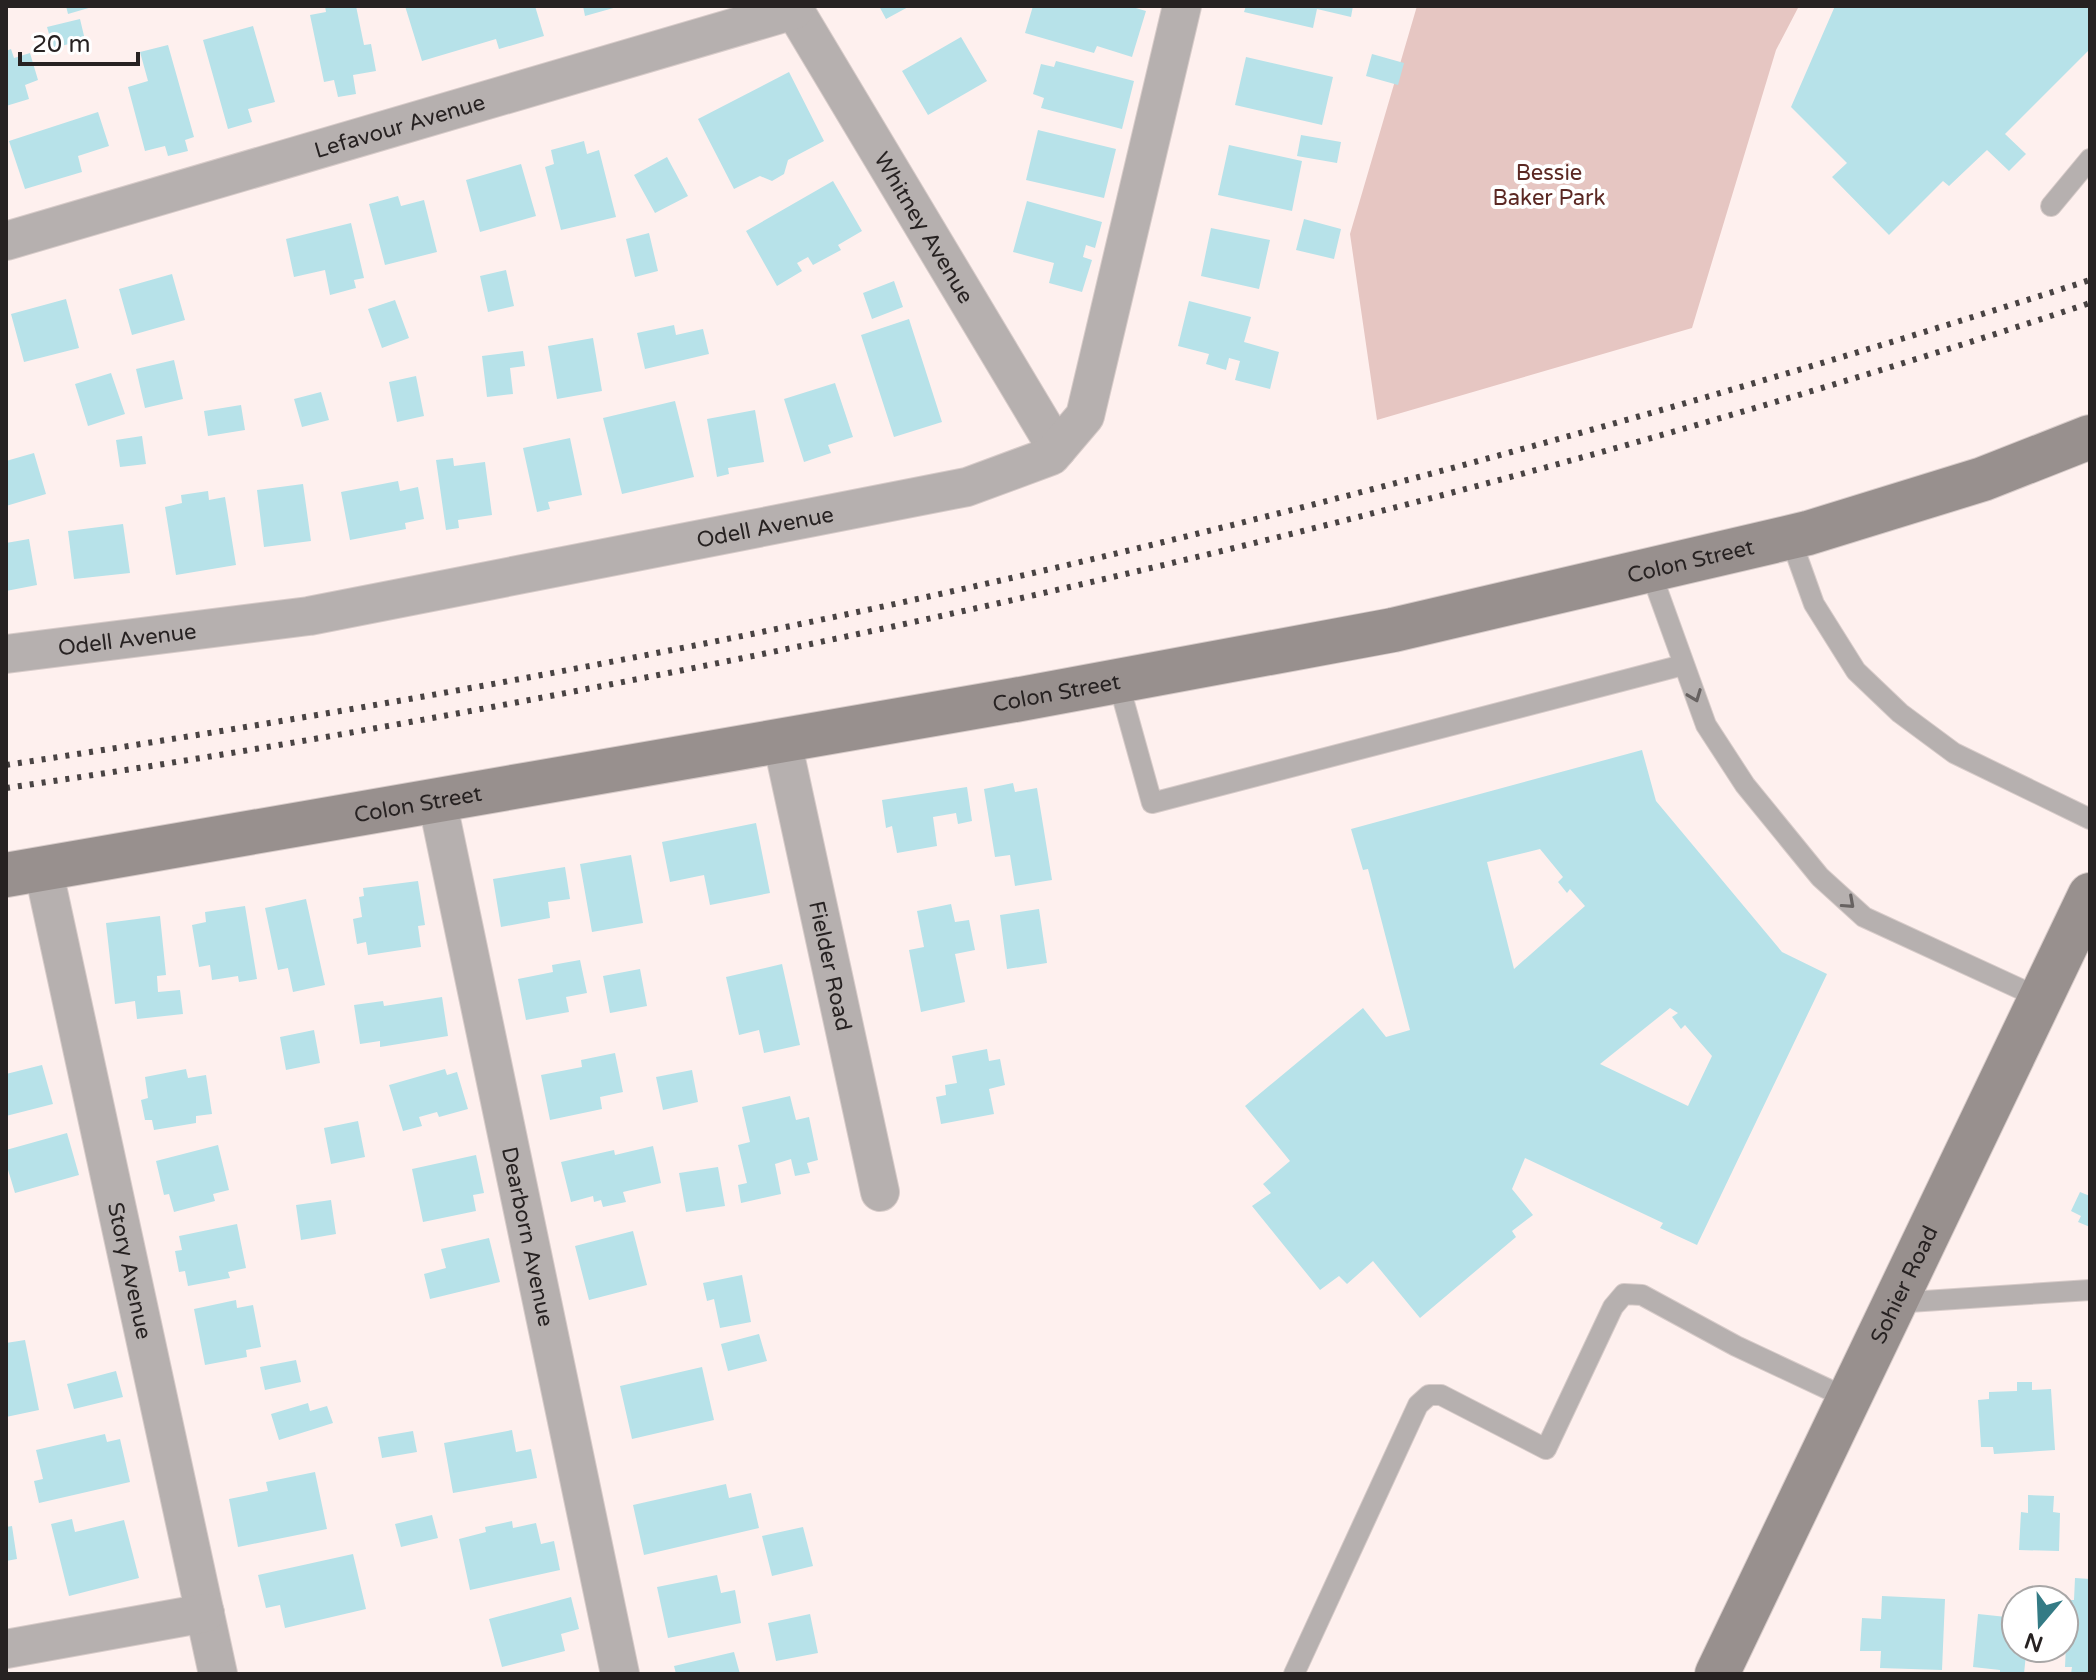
<svg xmlns="http://www.w3.org/2000/svg" width="2096" height="1680" viewBox="0 0 2096 1680" font-family="'Varela Round',sans-serif">
  <style>
    .green { fill: #e6c6c2 }
    .building { fill: #b7e2e9; fill-rule: evenodd }
    .lines { fill: none; stroke-linecap: round; stroke-linejoin: round }
    .service-casing { stroke: #d7cbc9; stroke-width: 22 }
    .minor-casing { stroke: #d7cbc9; stroke-width: 40 }
    .secondary-casing { stroke: #d7cbc9; stroke-width: 46 }
    .service { stroke: #b6b0af; stroke-width: 20 }
    .minor { stroke: #b6b0af; stroke-width: 38 }
    .secondary { stroke: #98908e; stroke-width: 44 }
    .rail { stroke: #494343; stroke-width: 6; stroke-dasharray: 4 8; stroke-linecap: butt }
    .oneway { stroke: #676261 }
    .labels { text-anchor: middle; stroke-width: 8; stroke-linejoin: round; paint-order: stroke }
    .street-label { font-size: 22px; fill: #272222; stroke: #fff }
    .park-label { font-size: 22px; fill: #5b2823; stroke: #fff }
  </style>
  <rect width="100%" height="100%" fill="#fef0ee"/>
  <path class="green" d="M1417,6H1799L1776,50L1692,328L1377,420L1350,234Z"/>
  <path class="building" d="M66,6H92V7L68,14Z
    M325,6H356L364,45L371,44L376,71L353,75L356,94L338,97L334,80L324,82L310,15L326,12Z
    M405,6H535L544,36L499,49L496,39L422,61Z
    M583,6H617V7L585,16Z
    M879,6H910L886,19Z
    M1033,6H1129L1146,11L1132,57L1097,46L1094,53L1025,33Z
    M1246,6H1353L1351,17L1317,9L1313,28L1244,12Z
    M1835,6H2090V49L2005,134L2026,154L2009,171L1987,150L1949,186L1943,181L1889,235L1832,177L1847,163L1791,107Z
    M80,19L85,40L53,48L47,27Z
    M253,26L275,102L248,109L252,122L228,129L203,40Z
    M961,37L987,81L928,115L902,71Z
    M168,45L194,137L185,140L188,151L168,156L165,146L145,151L128,87L148,81L140,52Z
    M11,49L14,58L30,53L38,80L25,85L29,99L6,106V51Z
    M1372,54L1404,63L1398,85L1366,76Z
    M1246,57L1333,77L1322,125L1235,105Z
    M1056,61L1134,81L1122,129L1041,108L1044,98L1033,94L1041,64L1054,67Z
    M789,72L824,141L788,160L784,174L772,181L760,176L734,189L698,119Z
    M98,112L109,146L78,156L82,172L25,189L9,141Z
    M1038,130L1116,149L1104,198L1026,180Z
    M1301,135L1341,142L1337,163L1297,156Z
    M584,141L587,154L599,150L616,217L561,230L545,167L554,164L551,150Z
    M1229,145L1302,161L1292,211L1218,195Z
    M667,157L688,196L655,213L634,175Z
    M521,164L536,216L480,232L466,180Z
    M833,181L862,231L838,245L841,250L813,265L808,257L797,263L802,271L777,286L746,231Z
    M398,196L401,206L424,200L437,252L385,265L369,204Z
    M1027,201L1102,222L1095,248L1086,245L1083,257L1092,260L1082,292L1049,283L1054,263L1013,252Z
    M1304,219L1341,229L1334,259L1296,250Z
    M351,223L364,278L354,280L356,288L330,295L325,270L294,277L286,239Z
    M1211,228L1270,240L1259,289L1201,276Z
    M649,233L658,271L635,277L626,239Z
    M506,270L514,306L488,312L480,276Z
    M172,274L185,320L132,335L119,289Z
    M894,281L903,307L872,319L863,293Z
    M66,299L79,348L24,362L11,314Z
    M395,300L409,338L382,348L368,309Z
    M1189,301L1251,317L1244,342L1279,352L1270,389L1235,380L1240,361L1229,358L1226,370L1206,364L1209,354L1178,346Z
    M909,319L942,422L894,437L861,335Z
    M674,325L676,335L703,329L709,354L645,369L637,333Z
    M593,338L602,391L557,399L548,346Z
    M523,351L525,366L510,368L513,394L487,397L482,356Z
    M174,360L183,399L145,408L136,369Z
    M111,373L125,414L88,426L75,384Z
    M416,376L424,416L397,422L389,382Z
    M835,383L853,437L828,445L831,453L804,462L784,399Z
    M321,392L329,420L302,427L294,399Z
    M675,401L694,477L622,494L603,418Z
    M241,405L245,430L208,436L204,411Z
    M755,410L764,462L728,468L729,474L717,477L707,419Z
    M142,436L146,464L120,467L116,440Z
    M570,438L582,495L548,502L550,509L537,512L523,448Z
    M34,453L46,494L6,506V461Z
    M453,458L454,466L485,462L492,515L458,520L459,528L446,530L436,460Z
    M398,481L400,491L418,487L424,519L405,523L406,529L350,540L341,492Z
    M303,484L311,541L264,547L257,490Z
    M208,491L209,500L225,497L236,565L176,575L165,507L182,503L181,495Z
    M123,524L130,573L74,579L68,531Z
    M29,539L37,585L6,591V543Z
    M1642,750L1656,801L1782,952L1827,974L1697,1245L1660,1228L1663,1223L1525,1158L1512,1189L1533,1215L1512,1231L1516,1237L1420,1318L1373,1261L1347,1284L1339,1276L1320,1290L1252,1206L1271,1193L1263,1184L1290,1161L1245,1106L1363,1008L1386,1037L1410,1030L1368,869L1363,870L1351,829ZM1540,849L1563,877L1558,882L1567,893L1570,889L1585,906L1514,969L1487,862ZM1670,1008L1678,1013L1672,1017L1681,1029L1685,1025L1712,1056L1688,1106L1600,1064Z
    M1013,783L1015,792L1037,788L1052,880L1015,886L1010,855L995,857L984,789Z
    M967,787L972,821L958,824L956,813L933,817L937,846L897,853L892,826L886,828L882,800Z
    M756,823L770,893L710,905L704,875L670,882L662,842Z
    M631,855L643,923L592,932L580,864Z
    M565,867L570,899L548,902L550,918L501,927L493,879Z
    M418,881L425,925L418,926L421,947L368,955L366,942L357,944L353,919L362,917L359,897L364,896L363,888Z
    M306,899L325,985L293,992L288,968L278,970L265,908Z
    M951,904L955,922L969,920L975,950L955,954L965,1002L921,1012L909,950L924,947L917,911Z
    M245,906L257,979L239,982L238,976L212,980L210,965L199,967L192,925L206,922L205,912Z
    M1039,909L1047,963L1007,969L1000,915Z
    M160,916L166,975L157,976L158,992L180,990L183,1014L137,1019L135,1001L115,1004L106,923Z
    M580,960L587,993L566,997L569,1012L526,1020L518,979L553,972L552,965Z
    M782,964L800,1045L764,1053L759,1030L739,1035L726,977Z
    M640,969L647,1006L610,1013L603,976Z
    M442,997L448,1036L380,1047V1041L360,1044L354,1005L383,1001L384,1006Z
    M314,1030L320,1063L286,1070L280,1037Z
    M987,1049L989,1061L1000,1059L1005,1085L989,1089L994,1114L941,1124L936,1097L946,1095L945,1085L957,1083L952,1056Z
    M615,1053L623,1092L600,1097L602,1109L550,1120L541,1075L582,1067L581,1060Z
    M42,1065L53,1104L6,1116V1074Z
    M186,1069L188,1078L206,1075L212,1114L196,1116V1123L154,1130L152,1120H145L141,1100L148,1098L145,1077Z
    M445,1069L447,1075L457,1072L468,1109L439,1117L437,1112L419,1117L422,1126L403,1131L389,1085Z
    M692,1070L698,1102L663,1110L656,1077Z
    M790,1096L796,1120L809,1117L818,1160L807,1163L810,1173L795,1176L791,1159L775,1164L781,1194L741,1203L738,1185L747,1183L738,1145L750,1142L742,1107Z
    M358,1121L365,1157L331,1164L324,1128Z
    M67,1133L79,1175L15,1193L6,1163V1150Z
    M218,1145L229,1190L213,1194L215,1201L174,1212L169,1194L164,1195L156,1161Z
    M653,1146L661,1183L623,1192L626,1202L603,1207L601,1200L594,1202L593,1196L571,1202L561,1162L614,1150L615,1155Z
    M476,1155L484,1193L473,1195L476,1211L423,1222L412,1169Z
    M718,1167L725,1206L686,1212L679,1173Z
    M2080,1192L2090,1196V1227L2078,1222L2081,1216L2071,1211Z
    M331,1200L336,1234L301,1240L296,1205Z
    M237,1224L246,1268L228,1272L230,1278L188,1286L185,1271L179,1272L175,1251L182,1250L179,1236Z
    M633,1231L647,1285L589,1300L575,1246Z
    M489,1238L500,1282L430,1299L424,1274L446,1268L441,1249Z
    M742,1275L751,1322L720,1328L714,1299L707,1301L703,1283Z
    M236,1300L237,1308L253,1305L261,1347L246,1350L247,1357L205,1365L194,1309Z
    M759,1334L767,1361L728,1371L721,1344Z
    M25,1340L39,1410L6,1417V1343Z
    M296,1360L301,1382L265,1390L260,1367Z
    M702,1367L714,1420L632,1439L620,1386Z
    M116,1371L123,1397L74,1409L67,1384Z
    M2017,1382H2032V1390L2051,1389L2055,1450L1994,1454L1993,1447H1981L1978,1400L1989,1399V1392L2017,1391Z
    M308,1403L310,1411L327,1406L333,1423L279,1440L271,1414Z
    M512,1430L516,1452L531,1449L537,1478L453,1493L444,1443Z
    M413,1431L417,1452L382,1458L378,1437Z
    M105,1434L107,1442L120,1439L130,1482L39,1503L34,1481L43,1479L36,1450Z
    M315,1472L327,1529L238,1547L229,1499L268,1491L266,1482Z
    M726,1484L729,1498L751,1493L759,1528L644,1555L633,1505Z
    M2028,1495L2054,1496L2053,1512L2060,1513L2059,1551L2019,1550L2021,1512L2028,1513Z
    M432,1515L438,1538L401,1547L395,1524Z
    M72,1519L75,1532L124,1520L139,1578L69,1596L51,1524Z
    M512,1521L513,1528L536,1523L541,1544L554,1541L560,1570L470,1590L459,1539L486,1532L485,1527Z
    M12,1526L17,1559L6,1561V1527Z
    M803,1527L813,1566L772,1576L762,1536Z
    M353,1554L366,1609L285,1628L280,1605L266,1608L258,1575Z
    M717,1575L721,1593L735,1590L741,1623L668,1638L657,1587Z
    M2075,1578L2090,1579V1674H2071L2072,1667H2065L2068,1600H2074Z
    M1882,1596L1945,1599L1942,1670L1880,1668L1881,1651H1860L1862,1618L1881,1619Z
    M571,1597L579,1629L561,1634L565,1651L502,1667L489,1619Z
    M810,1614L818,1653L776,1661L768,1623Z
    M1978,1614L2016,1618V1648H2032L2031,1654H2026L2024,1674H2000V1670L1973,1667Z
    M734,1652L740,1674H676L674,1666Z"/>
  <g class="lines">
    <defs>
      <path id="service" d="M2051,206L2090,159
        M1790,537L1814,604L1856,671L1900,713L1954,753L2090,819
        M1650,570L1706,725L1745,785L1820,877L1864,917L2040,998
        M1118,681L1152,803L1683,665
        M1894,1303L2090,1290
        M1294,1674L1418,1405L1429,1395H1441L1546,1449L1613,1307L1624,1294L1642,1295L1736,1346L1849,1399"/>
      <g id="minor">
        <path id="s1" d="M792,6L1057,449"/>
        <path id="s2" d="M6,241L794,10"/>
        <path id="s3" d="M6,654L309,616L967,487L1051,456L1085,416L1182,6"/>
        <path id="s4" d="M782,741L880,1192"/>
        <path id="s5" d="M437,800L620,1674"/>
        <path id="s6" d="M43,868L218,1674"/>
        <path d="M6,1649L205,1613"/>
      </g>
      <g id="secondary">
        <path id="s7" d="M6,875L1015,700L1393,630L1808,533L1983,479L2090,437"/>
        <path id="s8" d="M1717,1674L2090,895"/>
      </g>
    </defs>
    <use href="#service" class="service-casing"/>
    <use href="#minor" class="minor-casing"/>
    <use href="#secondary" class="secondary-casing"/>
    <use href="#service" class="service"/>
    <use href="#minor" class="minor"/>
    <use href="#secondary" class="secondary"/>
    <path class="rail" d="M6,765C407,704 806,631 1200,533C1500,459 1796,374 2090,280
      M6,788C255,752 502,707 748,657C1201,564 1651,449 2090,303"/>
  </g>
  <defs><path id="oneway-chevron" d="M-2-3.5L2.5 0L-2 3.5" fill="none" stroke-width="1.6" stroke-linecap="round" stroke-linejoin="round" transform="scale(2)"/></defs>
  <g class="oneway">
    <use href="#oneway-chevron" transform="translate(1695 696) rotate(69)"/>
    <use href="#oneway-chevron" transform="translate(1849 903) rotate(42)"/>
  </g>
  <g class="labels">
    <g class="street-label">
      <text dy="8" stroke="none"><textPath href="#s2" startOffset="410">Lefavour Avenue</textPath></text>
      <text dy="8" stroke="none"><textPath href="#s1" startOffset="258">Whitney Avenue</textPath></text>
      <text dy="8" stroke="none"><textPath href="#s3" startOffset="770">Odell Avenue</textPath></text>
      <text dy="8" stroke="none"><textPath href="#s7" startOffset="1714">Colon Street</textPath></text>
      <text dy="8" stroke="none"><textPath href="#s3" startOffset="122">Odell Avenue</textPath></text>
      <text dy="8" stroke="none"><textPath href="#s7" startOffset="1066">Colon Street</textPath></text>
      <text dy="8" stroke="none"><textPath href="#s7" startOffset="418">Colon Street</textPath></text>
      <text dy="8" stroke="none"><textPath href="#s4" startOffset="230">Fielder Road</textPath></text>
      <text dy="8" stroke="none"><textPath href="#s5" startOffset="446">Dearborn Avenue</textPath></text>
      <text dy="8" stroke="none"><textPath href="#s6" startOffset="412">Story Avenue</textPath></text>
      <text dy="8" stroke="none"><textPath href="#s8" startOffset="432">Sohier Road</textPath></text>
    </g>
    <g class="park-label">
      <text x="1549" y="180">Bessie<tspan x="1549" dy="25">Baker Park</tspan></text>
    </g>
  </g>
  <rect width="2096" height="1680" fill="none" stroke="#272222" stroke-width="16"/>
  <g transform="translate(2040 1624) rotate(199)"><circle r="38" fill="#ffffff" stroke="#a9a7a7" stroke-width="2"/>
  <path d="M0-6L14 30L0 20L-14 30Z" fill="#347b85"/>
  <text y="-12" font-size="22" font-weight="bold" text-anchor="middle" fill="#272222">N</text>
  </g>
  <path d="M20 52v12h118v-12" fill="none" stroke="#272222" stroke-width="4"/>
  <text x="32" y="52" font-size="24" fill="#272222" stroke="#ffffff" stroke-width="6" paint-order="stroke">20 m</text>
</svg>
